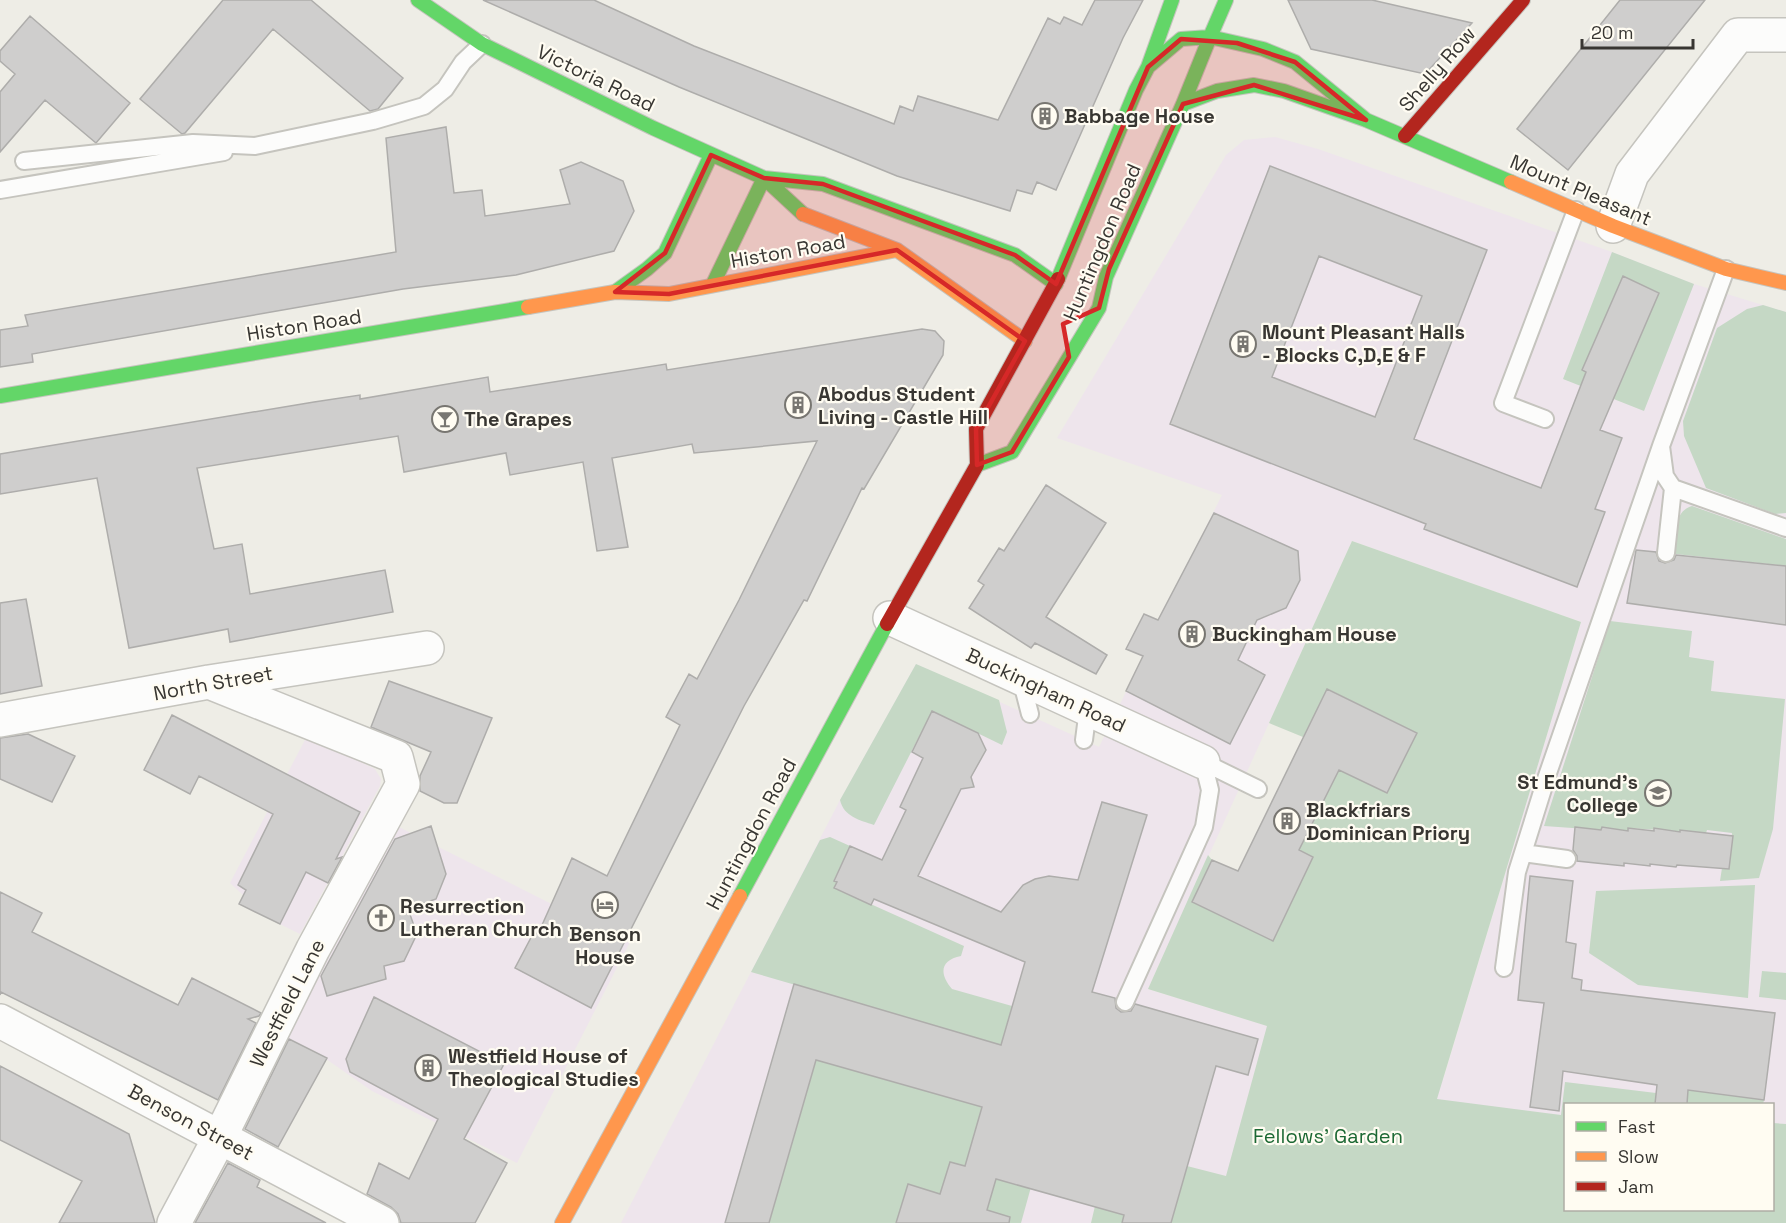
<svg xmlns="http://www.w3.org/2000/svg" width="1786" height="1223" viewBox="0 0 1786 1223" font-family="'Space Grotesk',sans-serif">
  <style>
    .education { fill: #eee5ec; fill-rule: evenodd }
    .green { fill: #c5d8c5; fill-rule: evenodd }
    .building { fill: #cfcecd; stroke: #aeadab; stroke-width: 1.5; fill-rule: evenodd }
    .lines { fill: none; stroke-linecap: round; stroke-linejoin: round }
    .lane-casing { stroke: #c5c4be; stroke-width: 20 }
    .street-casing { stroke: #c5c4be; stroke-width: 36 }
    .fast-casing { stroke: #c5c4be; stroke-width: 16 }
    .slow-casing { stroke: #c5c4be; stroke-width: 16 }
    .jam-casing { stroke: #c5c4be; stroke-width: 16 }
    .lane { stroke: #fcfcfb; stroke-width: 16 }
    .street { stroke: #fcfcfb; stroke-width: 33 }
    .fast { stroke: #63d668; stroke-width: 14 }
    .slow { stroke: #ff974d; stroke-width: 14 }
    .jam { stroke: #b3261e; stroke-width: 14 }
    .marked { fill: #d62828; fill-opacity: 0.2; stroke: #d62828; stroke-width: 4.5; stroke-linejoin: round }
    .labels { text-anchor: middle; stroke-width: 4.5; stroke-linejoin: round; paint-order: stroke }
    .street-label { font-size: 20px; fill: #383632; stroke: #fffcf2 }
    .poi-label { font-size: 20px; font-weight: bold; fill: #383632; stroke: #fffcf2; text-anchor: start }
    .park-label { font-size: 20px; fill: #1c6833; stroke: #fffcf2 }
  </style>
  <rect width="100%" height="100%" fill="#eeede6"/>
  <path class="education" d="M1275,137L1318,149L1612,252L1694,284L1786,312V1223H621L840,800L916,664L1099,747L1143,657L1126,649L1144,614L1159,620L1222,495L1057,438L1226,155L1244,140ZM1352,541L1581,622L1443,1080L1148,989ZM1566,1104H1772V1210H1566Z
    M307,736L375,769L381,779L380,786L300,934L239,904L243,895L230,883Z
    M397,826L625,941L630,942L517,1163L372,1091L316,1052L287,1038Z"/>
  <path class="green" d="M1612,252L1694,284L1644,411L1563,379ZM1623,277L1659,293L1619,386L1582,370Z
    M1763,305L1786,312V513L1775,514L1706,488L1684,436L1683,421L1717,328L1747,309Z
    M1692,506L1786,539V566L1675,554C1676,537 1673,511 1692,506Z
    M1352,541L1581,622L1437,1099L1561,1115L1565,1082L1656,1093L1655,1104H1566V1210H1772L1773,1123L1786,1124V1223H1171L1187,1166L1226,1176L1267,1026L1148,989L1208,855L1212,860L1192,902L1273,941L1313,857L1299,850L1339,770L1387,793L1417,733L1328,689L1303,737L1269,723Z
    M1610,621L1692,631L1689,657L1714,661L1711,691L1785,699L1773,829L1759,878L1720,881L1722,868H1729L1732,833L1707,830L1706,833L1628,828V831L1602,827L1601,830L1544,826Z
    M916,664L999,700L1007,732L1002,745L932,711L874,825C860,820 844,817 840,800Z
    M830,837L850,846L834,880L837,882L835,888L964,946L961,956C940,960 939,974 952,989L1012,1006L1001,1045L751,972L820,840Z
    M1755,885L1748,998L1638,985L1589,953L1596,891Z
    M1762,971L1786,973V1000L1759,997Z
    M816,1060L982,1107L965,1166L940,1194L908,1184L896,1223H769Z
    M1688,1090L1764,1100L1763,1104H1687Z
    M996,1178L1031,1187L1021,1223H983Z
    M1095,1206L1124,1214L1122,1223H1091Z"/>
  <path class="building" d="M223,0H311L403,78L378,109L370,111L273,29L185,133L182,134L140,99Z
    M483,0H594L694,46L894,124L900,106L913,111L918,96L998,120L1048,18L1060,24L1064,17L1082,25L1095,0H1143L1123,38L1056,190L1037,182L1032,194L1017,190L1010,211L897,176L679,87Z
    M1288,0H1372L1472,23L1425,74L1311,49Z
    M1620,0H1705L1568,170L1517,129Z
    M30,16L130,103L96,143L45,100L0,152V92L15,74L0,61V51Z
    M446,127L454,193L482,190L485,216L570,204L560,170L581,162L623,181L634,211L614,251L516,275L403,289L32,354L33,362L0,367V330L28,326L25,315L396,252L386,138Z
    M1270,166L1487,250L1414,439L1541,488L1586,372L1582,370L1623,276L1659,293L1600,430L1622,438L1595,509L1605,512L1577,587L1424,529L1426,524L1170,424ZM1319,256L1422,296L1375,417L1272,377Z
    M922,329L935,331L944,341L943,355L864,489L862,488L807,601L804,600L744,706L591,1008L515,968L534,932L538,934L572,858L607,876L680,725L666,717L689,674L697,679L739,600L817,441L694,453L692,444L612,458L628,547L597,551L583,462L510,475L506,453L404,472L398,436L197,468L214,549L242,544L250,594L385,570L393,612L230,642L228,629L129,648L97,478L0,494V454L314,402L360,395V399L488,377L490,392L666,364L667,370Z
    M1046,485L1106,523L1046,617L1107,655L1096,674L1035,643L1031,648L969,608L984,585L978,581L999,548L1004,551Z
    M1214,513L1298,551L1300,580L1286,608L1257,620L1238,660L1265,675L1230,744L1126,691L1143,656L1126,649L1144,614L1158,620Z
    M1636,550L1656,552L1659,561L1665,563L1674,560L1676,555L1786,566V625L1627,603Z
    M26,599L42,686L0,694V603Z
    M389,681L492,718L457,803H444L420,791V776L431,752L371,727Z
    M1327,689L1417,733L1387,793L1339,770L1299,850L1313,857L1273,941L1192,902L1212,860L1238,871Z
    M932,711L978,733L986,750L971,777L974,787L961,789L918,876L1001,912L1023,885L1035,879L1049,876L1078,880L1102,802L1147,815L1092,992L1115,998L1116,1008L1121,1012L1131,1011L1135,1004L1258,1039L1248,1075L1216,1066L1171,1223H1122L1124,1215L996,1179L987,1210L1010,1217L1009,1223H896L908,1184L940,1194L950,1162L965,1166L982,1107L816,1060L769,1223H725L794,984L1001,1045L1025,962L874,899L871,905L834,888L837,882L834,881L850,846L882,860L906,810L900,807L923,758L912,752Z
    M172,715L360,812L336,859L342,857L328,883L306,872L280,924L239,904L246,890L238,885L273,814L199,776L190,794L144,770Z
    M28,734L75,756L52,802L0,779V738Z
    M431,826L446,874L436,899L408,909L417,934L404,961L384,966L386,979L327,996L321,976L395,839Z
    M1575,827L1601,830L1602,827L1628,831V828L1654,831V828L1680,832V830L1733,836L1729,869L1677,865L1676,867L1650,864V866L1624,863V866L1577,861V856L1573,850Z
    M1530,876L1573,881L1566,942L1576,944L1572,978L1582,980L1581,990L1775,1013L1764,1100L1688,1090L1687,1104H1655L1657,1085L1563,1071L1559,1111L1530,1107L1544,1003L1518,1000Z
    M0,892L42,913L32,932L178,1005L192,978L261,1013L259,1016L248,1019L256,1023L218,1100L1,992L0,995Z
    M374,997L504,1064L464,1139L507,1163L475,1223H401L398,1214L391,1207L367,1194L379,1163L409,1179L438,1119L350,1072L346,1059Z
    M289,1039L327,1058L278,1147L245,1129Z
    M0,1066L129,1134L155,1223H59L82,1181L0,1140Z
    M228,1163L260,1180L257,1187L326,1223H195Z"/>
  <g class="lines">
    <defs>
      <path id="lane" d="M24,161L193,143L255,146L373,121L424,106L445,89L463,62L482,44
        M0,190L224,152
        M1726,269L1661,446L1665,476L1673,488L1786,528
        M1545,419L1503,403L1576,210
        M1666,553L1673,488
        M1021,679L1030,714
        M1084,740L1088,709
        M1203,762L1258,789
        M1523,853L1567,859
        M1504,968L1517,872L1547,776L1661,446
        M1125,1002L1204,827L1210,790L1203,762"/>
      <path id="street" d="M1613,226L1632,174L1738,35H1786
        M890,618L1203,762
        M0,720L209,682L427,648
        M0,1021L382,1223
        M174,1223L220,1137L313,949L403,784L396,757L209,682"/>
      <path id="fast" d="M418,0L482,44L653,128L764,178L803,214
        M1210,37L1226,0
        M1148,67L1172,0
        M1183,104L1217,91L1254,85L1284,91L1366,120L1511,182
        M764,178L823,184L1015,255L1056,284
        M1058,279L1136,90L1148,67L1181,39L1210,37L1263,49L1295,62L1366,120
        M713,284L764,178
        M615,292L647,269L665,253L711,155
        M0,396L528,307
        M977,465L1012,452L1099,308L1106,277L1183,104L1210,37
        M740,896L887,624"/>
      <path id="slow" d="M1511,182L1613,226L1726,269L1786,283
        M803,214L897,250L1025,341
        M528,307L615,292L669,294L897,250
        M562,1223L740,896"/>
      <path id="jam" d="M1405,136L1523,0
        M887,624L977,465L976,429L1058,279"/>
    </defs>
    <use href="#lane" class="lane-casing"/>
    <use href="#street" class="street-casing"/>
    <use href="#fast" class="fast-casing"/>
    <use href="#slow" class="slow-casing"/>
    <use href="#jam" class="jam-casing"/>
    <use href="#lane" class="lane"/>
    <use href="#street" class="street"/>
    <use href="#fast" class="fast"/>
    <use href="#slow" class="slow"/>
    <use href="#jam" class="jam"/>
  </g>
  <path class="marked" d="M1181,39L1237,43L1295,62L1366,120L1254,85L1183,104L1109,269L1099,308L1063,324L1069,357L1012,452L977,465L976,429L1025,341L897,250L669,294L615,292L665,253L711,155L764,178L823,184L1015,255L1056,284L1148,67Z"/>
  <defs>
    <symbol id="building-ring" viewBox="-11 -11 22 22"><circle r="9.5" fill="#fffcf2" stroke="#787671" stroke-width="1.5"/><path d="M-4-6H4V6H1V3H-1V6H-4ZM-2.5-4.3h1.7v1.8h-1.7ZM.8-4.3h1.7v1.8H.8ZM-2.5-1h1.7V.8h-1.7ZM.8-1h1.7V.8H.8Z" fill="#787671"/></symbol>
    <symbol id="bar-ring" viewBox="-11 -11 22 22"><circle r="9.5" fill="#fffcf2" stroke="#787671" stroke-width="1.5"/><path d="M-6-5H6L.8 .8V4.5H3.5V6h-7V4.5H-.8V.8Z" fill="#787671"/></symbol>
    <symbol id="university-ring" viewBox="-11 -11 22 22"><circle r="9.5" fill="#fffcf2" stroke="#787671" stroke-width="1.5"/><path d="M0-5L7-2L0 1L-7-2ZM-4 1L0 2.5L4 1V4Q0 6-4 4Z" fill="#787671"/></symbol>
    <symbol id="hotel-ring" viewBox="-11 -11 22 22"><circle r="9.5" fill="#fffcf2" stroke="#787671" stroke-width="1.5"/><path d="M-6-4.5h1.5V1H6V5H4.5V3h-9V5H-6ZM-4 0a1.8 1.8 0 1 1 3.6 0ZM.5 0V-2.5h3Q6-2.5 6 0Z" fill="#787671"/></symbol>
    <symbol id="church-ring" viewBox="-11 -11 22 22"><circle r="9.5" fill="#fffcf2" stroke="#787671" stroke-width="1.5"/><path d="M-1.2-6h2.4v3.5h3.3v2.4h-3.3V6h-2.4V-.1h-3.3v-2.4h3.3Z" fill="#787671"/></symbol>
  </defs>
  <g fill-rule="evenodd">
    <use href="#building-ring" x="1030" y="101" width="30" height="30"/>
    <use href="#building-ring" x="1228" y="329" width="30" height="30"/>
    <use href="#building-ring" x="783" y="390" width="30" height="30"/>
    <use href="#bar-ring" x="430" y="404" width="30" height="30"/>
    <use href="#building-ring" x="1177" y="619" width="30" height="30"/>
    <use href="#university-ring" x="1643" y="778" width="30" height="30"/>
    <use href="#building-ring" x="1272" y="806" width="30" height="30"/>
    <use href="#hotel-ring" x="590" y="890" width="30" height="30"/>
    <use href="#church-ring" x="366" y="903" width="30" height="30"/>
    <use href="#building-ring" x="413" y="1053" width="30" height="30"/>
  </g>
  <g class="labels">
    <g class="street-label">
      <text transform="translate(1437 69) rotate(-49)" y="7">Shelly Row</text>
      <text transform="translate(596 78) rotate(26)" y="7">Victoria Road</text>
      <text transform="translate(1581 190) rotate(23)" y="7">Mount Pleasant</text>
      <text transform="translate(1102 242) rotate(-67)" y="7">Huntingdon Road</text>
      <text transform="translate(788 251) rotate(-10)" y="7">Histon Road</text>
      <text transform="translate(304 325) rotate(-9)" y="7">Histon Road</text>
      <text transform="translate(213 683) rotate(-10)" y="7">North Street</text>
      <text transform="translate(1046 690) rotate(25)" y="7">Buckingham Road</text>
      <text transform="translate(751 834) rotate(-62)" y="7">Huntingdon Road</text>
      <text transform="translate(287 1003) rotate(-63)" y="7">Westfield Lane</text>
      <text transform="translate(191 1122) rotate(28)" y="7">Benson Street</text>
    </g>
    <g class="poi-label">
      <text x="1064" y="123">Babbage House</text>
      <text x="1262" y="339">Mount Pleasant Halls<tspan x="1262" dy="23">- Blocks C,D,E &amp; F</tspan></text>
      <text x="818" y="401">Abodus Student<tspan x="818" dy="23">Living - Castle Hill</tspan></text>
      <text x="464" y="426">The Grapes</text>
      <text x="1212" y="641">Buckingham House</text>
      <text x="1638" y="789" text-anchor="end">St Edmund's<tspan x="1638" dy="23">College</tspan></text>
      <text x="1306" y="817">Blackfriars<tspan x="1306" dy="23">Dominican Priory</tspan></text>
      <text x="400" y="913">Resurrection<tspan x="400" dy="23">Lutheran Church</tspan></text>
      <text x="605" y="941" text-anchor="middle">Benson<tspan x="605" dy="23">House</tspan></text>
      <text x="448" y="1063">Westfield House of<tspan x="448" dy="23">Theological Studies</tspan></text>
    </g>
    <g class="park-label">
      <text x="1328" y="1143">Fellows' Garden</text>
    </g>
  </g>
  <rect x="1564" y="1103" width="210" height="108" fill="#fffcf2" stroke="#afada5" stroke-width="1.5"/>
  <rect x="1576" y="1122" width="30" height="9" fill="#63d668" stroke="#afada5" stroke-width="1.5"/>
  <text x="1618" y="1133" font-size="18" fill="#383632">Fast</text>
  <rect x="1576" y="1152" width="30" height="9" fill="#ff974d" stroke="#afada5" stroke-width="1.5"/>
  <text x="1618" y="1163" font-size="18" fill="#383632">Slow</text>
  <rect x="1576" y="1182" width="30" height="9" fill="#b3261e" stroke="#afada5" stroke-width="1.5"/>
  <text x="1618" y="1193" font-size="18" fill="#383632">Jam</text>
  <path d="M1582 39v9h111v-9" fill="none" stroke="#383632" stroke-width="3"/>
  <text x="1591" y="39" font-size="18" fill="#383632" stroke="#fffcf2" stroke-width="4.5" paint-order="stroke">20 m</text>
</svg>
